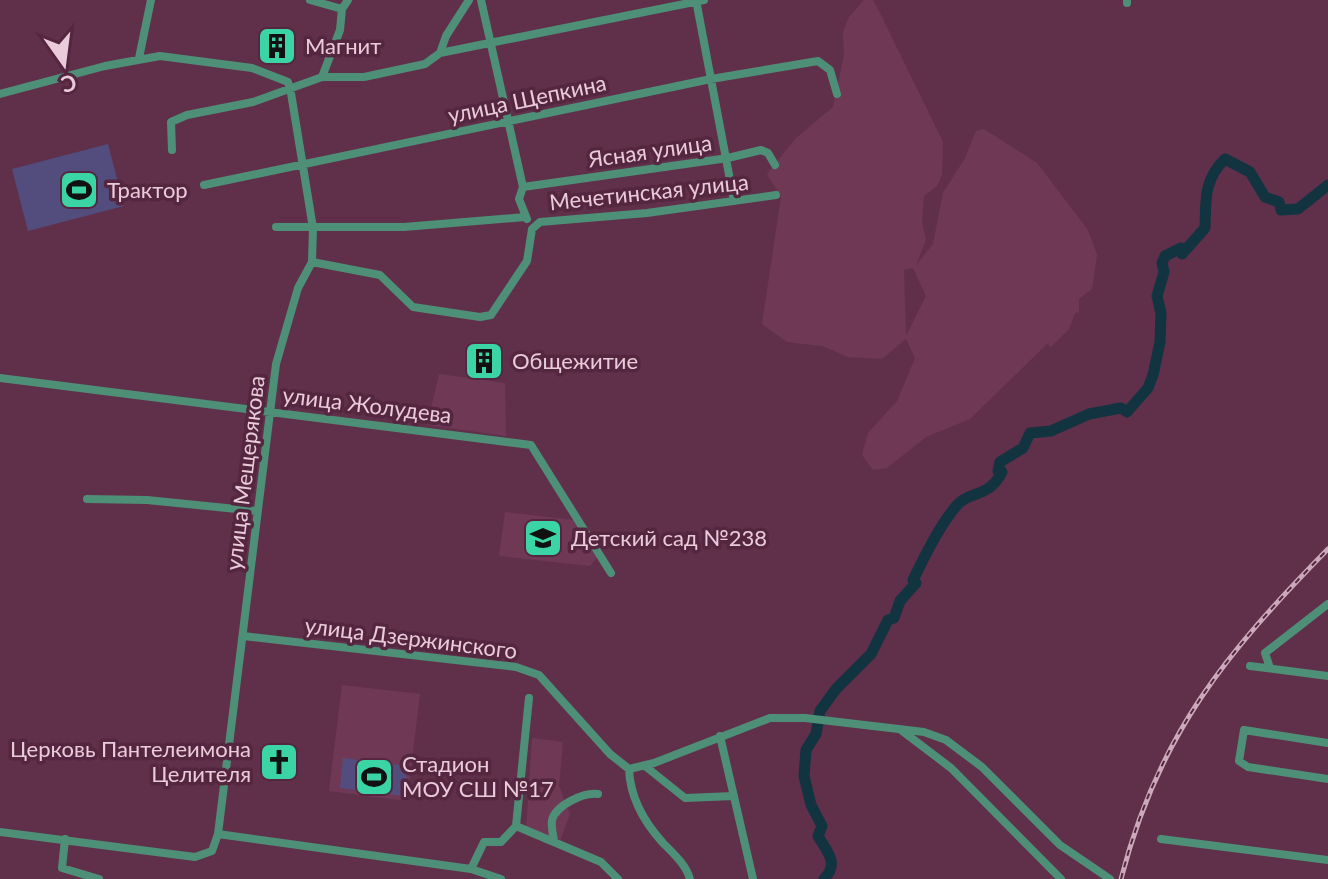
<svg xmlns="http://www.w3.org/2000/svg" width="1328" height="879" viewBox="0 0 1328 879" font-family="Lato,sans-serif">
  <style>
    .built { fill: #6f3956; fill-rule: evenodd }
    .green { fill: #524d7d }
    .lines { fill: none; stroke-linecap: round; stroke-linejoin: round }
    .river { stroke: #123340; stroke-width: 11 }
    .minor { stroke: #4e8f77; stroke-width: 8 }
    .rail-casing { stroke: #cba9ba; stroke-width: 5 }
    .rail { stroke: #552640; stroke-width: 2; stroke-dasharray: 6; stroke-linecap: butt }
    .labels { text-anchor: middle; stroke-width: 7; stroke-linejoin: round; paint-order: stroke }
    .poi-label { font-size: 22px; fill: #e9cbd9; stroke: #552640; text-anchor: start }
    .street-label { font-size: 22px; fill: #e9cbd9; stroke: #552640 }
  </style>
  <rect width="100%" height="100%" fill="#60304a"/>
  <path class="built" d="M864,0H873L880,13L943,142L942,175L937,186L924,196L922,222L926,240L916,265L933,244L943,193L965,158L976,131L984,129L1037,163L1088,230L1097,255L1092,289L1079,299V312L1075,313L1069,329L1051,347L1047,344L970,419L926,437L887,468L873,470L862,455L868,433L897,401L915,358L906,339L882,359L848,357L822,346L787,342L762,324L781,197L767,174L795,139L833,107L844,55L843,32L849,17ZM913,268L926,296L906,336L904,270Z
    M439,374L505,383L506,436L427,425Z
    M505,512L574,520L597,558L590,566L499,556Z
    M342,685L420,694L407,801L329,791Z
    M532,738L563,742L559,786L570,814L560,841L526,831Z"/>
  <path class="green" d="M108,144L124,206L28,231L12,169Z
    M343,758L408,766L404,796L340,788Z"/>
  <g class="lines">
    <path class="river" d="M824,879C840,863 826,850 818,836L822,826L811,805L804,776L806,750L816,734L820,711L836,689L871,654L888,620L894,618L900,601L916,583L913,580C925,556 940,524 958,504C970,491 989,498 1002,472L998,471L1000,462L1023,448L1030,433L1051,431L1089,414L1121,408L1127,412L1148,388L1153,375L1160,342L1161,313L1157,296L1164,272L1162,263L1165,256L1181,248L1182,254L1205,228C1206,202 1203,180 1225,159L1250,172L1265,197L1279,202L1281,210L1298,209L1328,185"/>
    <path class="minor" d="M310,0L342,9L348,0
      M481,0L523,187L519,199L527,219
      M696,0L734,201
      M1127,0V3
      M440,53L446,36L469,0
      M139,58L151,0
      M322,77L340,30L342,9
      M0,94L105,66L160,56L252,68L288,82L291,93L313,228L312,262L298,288L276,364L218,834L212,851L195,857L0,832
      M172,150L171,122L187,115L253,102L322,77H364L425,64L440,53L704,0
      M204,185L711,79L818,61L830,70L837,94
      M523,187L728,158L761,150L768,153L775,165
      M276,227H404L525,217
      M312,262L380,275L413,307L480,317L491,315L527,261L532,229L540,222L647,213L776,195
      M0,378L531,445L611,573
      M87,499L147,500L257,511
      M243,636L516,667L539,675L610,754L629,769L654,763L770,718H805L924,732L946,740L982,767L1060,845L1110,879
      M1250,666L1328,676
      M1270,668L1265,653L1328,604
      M529,698L516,826L601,862L618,879
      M901,730L951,768L1061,879
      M720,736L753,879
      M1328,743L1244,730L1239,761L1248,767L1328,779
      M645,766L685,798L734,796
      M629,769C630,797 644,822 663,843C674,854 686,865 690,879
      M218,834L471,869L501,879
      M65,839L62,868L99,879
      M1161,839L1328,860
      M554,841C553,835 551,826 552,820C556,805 584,792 598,794
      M471,869L484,842H501L516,826"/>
    <defs>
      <path id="rail" d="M1121,879C1158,735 1226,653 1328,549"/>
    </defs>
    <use href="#rail" class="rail-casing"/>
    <use href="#rail" class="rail"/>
  </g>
  <defs>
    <symbol id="building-square" viewBox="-11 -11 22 22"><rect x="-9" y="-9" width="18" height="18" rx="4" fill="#3ad4a5" stroke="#552640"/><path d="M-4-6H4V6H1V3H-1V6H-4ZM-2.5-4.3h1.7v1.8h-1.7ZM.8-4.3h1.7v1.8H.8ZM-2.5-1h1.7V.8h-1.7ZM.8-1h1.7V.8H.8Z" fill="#111"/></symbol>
    <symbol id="stadium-square" viewBox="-11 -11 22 22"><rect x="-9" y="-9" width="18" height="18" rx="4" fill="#3ad4a5" stroke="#552640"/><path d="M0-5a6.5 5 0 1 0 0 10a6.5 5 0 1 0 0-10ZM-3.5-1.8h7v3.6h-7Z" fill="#111"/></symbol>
    <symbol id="school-square" viewBox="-11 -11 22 22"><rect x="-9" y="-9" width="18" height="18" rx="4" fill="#3ad4a5" stroke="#552640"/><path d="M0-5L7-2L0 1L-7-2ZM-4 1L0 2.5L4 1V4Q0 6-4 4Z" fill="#111"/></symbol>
    <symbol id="church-square" viewBox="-11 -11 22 22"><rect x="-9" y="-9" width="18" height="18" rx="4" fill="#3ad4a5" stroke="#552640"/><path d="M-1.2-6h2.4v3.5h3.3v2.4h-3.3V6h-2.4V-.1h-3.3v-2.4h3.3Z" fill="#111"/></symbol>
  </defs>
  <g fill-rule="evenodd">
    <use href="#building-square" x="255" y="24" width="44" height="44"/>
    <use href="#stadium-square" x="57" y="168" width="44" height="44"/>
    <use href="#building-square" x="462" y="339" width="44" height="44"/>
    <use href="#school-square" x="521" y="516" width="44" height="44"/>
    <use href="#church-square" x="257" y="740" width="44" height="44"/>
    <use href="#stadium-square" x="352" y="755" width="44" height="44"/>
  </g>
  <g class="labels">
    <g class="poi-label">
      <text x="305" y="54">Магнит</text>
      <text x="107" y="198">Трактор</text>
      <text x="512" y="369">Общежитие</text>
      <text x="571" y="546">Детский сад №238</text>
      <text x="251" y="757" text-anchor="end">Церковь Пантелеимона<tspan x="251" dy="25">Целителя</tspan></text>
      <text x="402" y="772">Стадион<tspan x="402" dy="25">МОУ СШ №17</tspan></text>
    </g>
    <g class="street-label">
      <text transform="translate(527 99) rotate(-12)" y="8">улица Щепкина</text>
      <text transform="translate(650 151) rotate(-8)" y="8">Ясная улица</text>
      <text transform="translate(649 192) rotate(-6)" y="8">Мечетинская улица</text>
      <text transform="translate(367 405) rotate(7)" y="8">улица Жолудева</text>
      <text transform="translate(245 473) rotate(-83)" y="8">улица Мещерякова</text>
      <text transform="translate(411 638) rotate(7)" y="8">улица Дзержинского</text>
    </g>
  </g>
  <g transform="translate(64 64) rotate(166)" stroke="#552640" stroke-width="6" paint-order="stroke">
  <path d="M0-6L14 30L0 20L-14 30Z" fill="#e9cbd9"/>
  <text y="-12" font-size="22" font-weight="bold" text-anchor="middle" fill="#e9cbd9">С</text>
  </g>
</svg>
